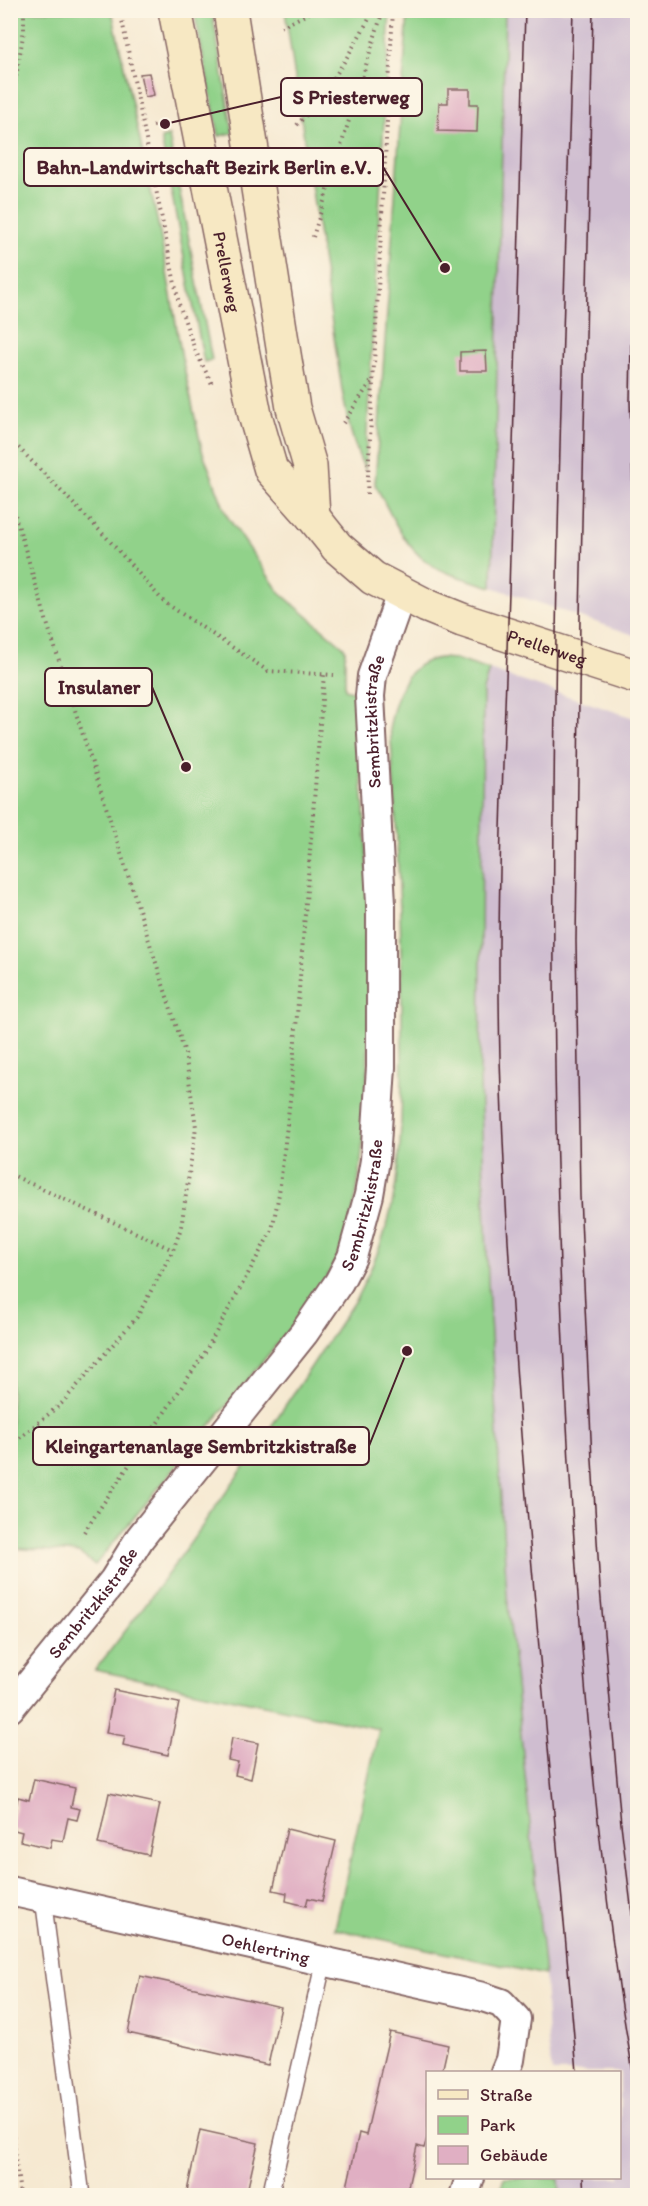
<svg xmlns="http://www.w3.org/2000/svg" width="648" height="2206" viewBox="0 0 648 2206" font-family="Itim,sans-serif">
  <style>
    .industrial { fill: #cfbdd0 }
    .green { fill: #91d28a; stroke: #6e785a; stroke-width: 1.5 }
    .building { fill: #e0afc3 }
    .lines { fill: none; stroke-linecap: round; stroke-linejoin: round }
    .lane-casing { stroke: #866665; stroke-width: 18 }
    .street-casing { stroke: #866665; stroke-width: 32 }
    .secondary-casing { stroke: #866665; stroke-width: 36 }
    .path { stroke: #866665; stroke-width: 4; stroke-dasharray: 1.5 4.5; stroke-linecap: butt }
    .lane { stroke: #fff; stroke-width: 15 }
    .street { stroke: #fff; stroke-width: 28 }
    .secondary { stroke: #f7e8c3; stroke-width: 33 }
    .tram { stroke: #4a1f2b; stroke-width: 1.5 }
    .labels { text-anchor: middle; stroke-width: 4.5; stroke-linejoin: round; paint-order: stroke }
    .street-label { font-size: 18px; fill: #4a1f2b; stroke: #fcf5e5 }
    .leader { fill: none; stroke: #4a1f2b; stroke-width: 2 }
    .callout-dot { fill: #4a1f2b; stroke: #fcf5e5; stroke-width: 2 }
    .callout { fill: #fcf5e5; stroke: #4a1f2b; stroke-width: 2 }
    .callout-label { font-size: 20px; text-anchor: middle; font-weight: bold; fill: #4a1f2b }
  </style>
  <rect width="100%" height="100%" fill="#fcf5e5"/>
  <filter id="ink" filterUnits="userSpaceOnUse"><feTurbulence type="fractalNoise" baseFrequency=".0167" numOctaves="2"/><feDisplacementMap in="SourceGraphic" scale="12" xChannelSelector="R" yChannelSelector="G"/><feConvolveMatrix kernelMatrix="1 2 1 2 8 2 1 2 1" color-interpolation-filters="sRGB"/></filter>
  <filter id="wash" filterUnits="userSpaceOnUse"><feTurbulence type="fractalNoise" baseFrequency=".008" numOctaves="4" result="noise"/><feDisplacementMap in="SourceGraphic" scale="24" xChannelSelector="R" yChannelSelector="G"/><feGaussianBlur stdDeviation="1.35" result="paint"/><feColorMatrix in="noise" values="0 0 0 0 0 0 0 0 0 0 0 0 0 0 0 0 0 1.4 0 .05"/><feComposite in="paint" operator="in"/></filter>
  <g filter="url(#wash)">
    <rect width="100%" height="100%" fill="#f6e9d1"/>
    <path class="industrial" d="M505,11H637V636L492,587Z
      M489,670L637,719V2195H560L559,2178H620V2072H552L548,2042L545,1975L507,1595L489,1302L480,1083L483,690Z"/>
    <path class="green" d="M10,11H112L160,233L182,358L202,450L227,516L280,593L345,648V689L356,692C357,731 361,771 364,810C370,904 372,1001 366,1095C363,1143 361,1193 345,1238C336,1264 321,1287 306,1309L95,1565L79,1553L11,1548Z
      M194,11H212L233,133L219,136Z
      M285,11H390L365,469C352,444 347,417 342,390Z
      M408,11H505L492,587C470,580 446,575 427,562C402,544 389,510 375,484Z
      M169,136L212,360L204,362L161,138Z
      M440,658L455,659L489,670L483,690L480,1083L489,1302L507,1595L545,1975L335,1929L379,1729L95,1670C189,1551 274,1424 357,1297C370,1272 381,1248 388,1221C405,1159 401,1089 402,1026C402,925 397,825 390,725C396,695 405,662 440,658Z
      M504,2178H559L560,2195H499Z"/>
    <g id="blocks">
      <path class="building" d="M149,73L154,95L145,97L140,74Z
        M448,89H470V104H478L477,132L438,131L439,103H448Z
        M486,351L487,371H460V352Z
        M114,1690L179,1703L168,1755L123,1745L125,1736L106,1733Z
        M232,1738L258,1743L251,1779L235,1775L238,1762L228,1760Z
        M34,1779L75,1788L71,1807L80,1809L77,1820L68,1818L63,1841L52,1839L50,1848L20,1841L22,1832L11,1829L18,1797L29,1800Z
        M109,1793L160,1804L149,1855L98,1844Z
        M287,1829L336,1841L322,1901L308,1898L306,1906L286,1901L287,1893L273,1890Z
        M140,1976L281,2007L268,2065L128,2033Z
        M390,2032L448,2045L442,2072H428V2135L424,2148L417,2146L406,2196H345L359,2133L366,2135Z
        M200,2130L258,2143L246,2196H186Z"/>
    </g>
  </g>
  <g filter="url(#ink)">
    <use href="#blocks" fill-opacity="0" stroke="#866665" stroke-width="1.5"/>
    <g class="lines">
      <defs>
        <path id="lane" d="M43,1898L82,2196
          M270,2196L324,1961"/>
        <g id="street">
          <path id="s1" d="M10,1708L114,1580L140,1538L304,1333L339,1282L352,1257L369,1195L375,1160L381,1067V904L370,696L372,676L401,594"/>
          <path id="s2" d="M10,1891L483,1997L501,2003L516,2019L510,2060L505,2072"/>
          <path d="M464,2196L470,2178"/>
        </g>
        <g id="secondary">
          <path id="s3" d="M175,10L255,415L271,470L313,517L337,547L373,578L427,606L462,620L638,677"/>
          <path d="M230,10L284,354L293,408L310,466L313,517"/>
        </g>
      </defs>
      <use href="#lane" class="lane-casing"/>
      <use href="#street" class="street-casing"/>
      <use href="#secondary" class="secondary-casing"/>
      <path class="path" d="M120,10L179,304L195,350L212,384
        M281,27L315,10
        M10,112L24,30V10
        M297,125C329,91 351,51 374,10
        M153,126L164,124
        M313,237L383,10
        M343,423L373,379
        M10,439L107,538L164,602L268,671L334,675
        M367,494L393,10
        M10,498L48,626L185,1053L196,1127L181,1228L173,1250L137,1317L62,1403L10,1446
        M10,1174L173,1250
        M84,1532L204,1354L272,1230L279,1194L291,1091L324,674
        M10,2106L20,2196"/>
      <use href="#lane" class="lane"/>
      <use href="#street" class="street"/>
      <use href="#secondary" class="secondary"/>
      <path class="tram" d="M525,10C520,204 515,398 509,592C504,747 496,903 500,1058C510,1397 549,1735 577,2072
        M573,10C557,515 539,1021 573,1525C586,1718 603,1911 638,2100
        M593,10L580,617L576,941L580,1196L592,1460L600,1588L621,1824L638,1963
        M638,126L634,174L630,401L638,646
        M583,2178L584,2196"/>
    </g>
  </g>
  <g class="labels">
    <g class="street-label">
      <text dy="6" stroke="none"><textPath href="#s3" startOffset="267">Prellerweg</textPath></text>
      <text dy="6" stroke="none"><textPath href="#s3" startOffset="807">Prellerweg</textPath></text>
      <text dy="6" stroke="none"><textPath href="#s1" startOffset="1106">Sembritzkistraße</textPath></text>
      <text dy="6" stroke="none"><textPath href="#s1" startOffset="620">Sembritzkistraße</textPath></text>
      <text dy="6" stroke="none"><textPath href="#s1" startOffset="134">Sembritzkistraße</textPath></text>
      <text dy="6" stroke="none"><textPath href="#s2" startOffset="262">Oehlertring</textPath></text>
    </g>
  </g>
  <path class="leader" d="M165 124L281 97M445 268L383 167M186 767L152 687M407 1351L369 1446"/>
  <g class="callout-dot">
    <circle cx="165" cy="124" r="6"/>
    <circle cx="445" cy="268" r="6"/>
    <circle cx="186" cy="767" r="6"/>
    <circle cx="407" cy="1351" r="6"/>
  </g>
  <g class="callout">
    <rect x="281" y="78" width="141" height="38" rx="6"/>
    <rect x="24" y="148" width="359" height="38" rx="6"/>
    <rect x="45" y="668" width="107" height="38" rx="6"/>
    <rect x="33" y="1427" width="336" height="38" rx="6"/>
  </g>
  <g class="callout-label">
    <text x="351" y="104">S Priesterweg</text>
    <text x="204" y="174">Bahn-Landwirtschaft Bezirk Berlin e.V.</text>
    <text x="99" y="694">Insulaner</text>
    <text x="201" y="1453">Kleingartenanlage Sembritzkistraße</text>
  </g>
  <rect width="648" height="2206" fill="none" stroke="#fcf5e5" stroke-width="36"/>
  <rect x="426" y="2071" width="195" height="108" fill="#fcf5e5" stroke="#b59f9b" stroke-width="1.5"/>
  <rect x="438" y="2090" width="30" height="9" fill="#f7e8c3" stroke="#b59f9b" stroke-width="1.5"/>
  <text x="480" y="2101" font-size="18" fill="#4a1f2b">Straße</text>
  <rect x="438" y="2116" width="30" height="18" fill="#91d28a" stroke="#b59f9b" stroke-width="1.5"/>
  <text x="480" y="2131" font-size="18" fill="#4a1f2b">Park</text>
  <rect x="438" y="2146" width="30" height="18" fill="#e0afc3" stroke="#b59f9b" stroke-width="1.5"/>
  <text x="480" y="2161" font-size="18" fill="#4a1f2b">Gebäude</text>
</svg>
